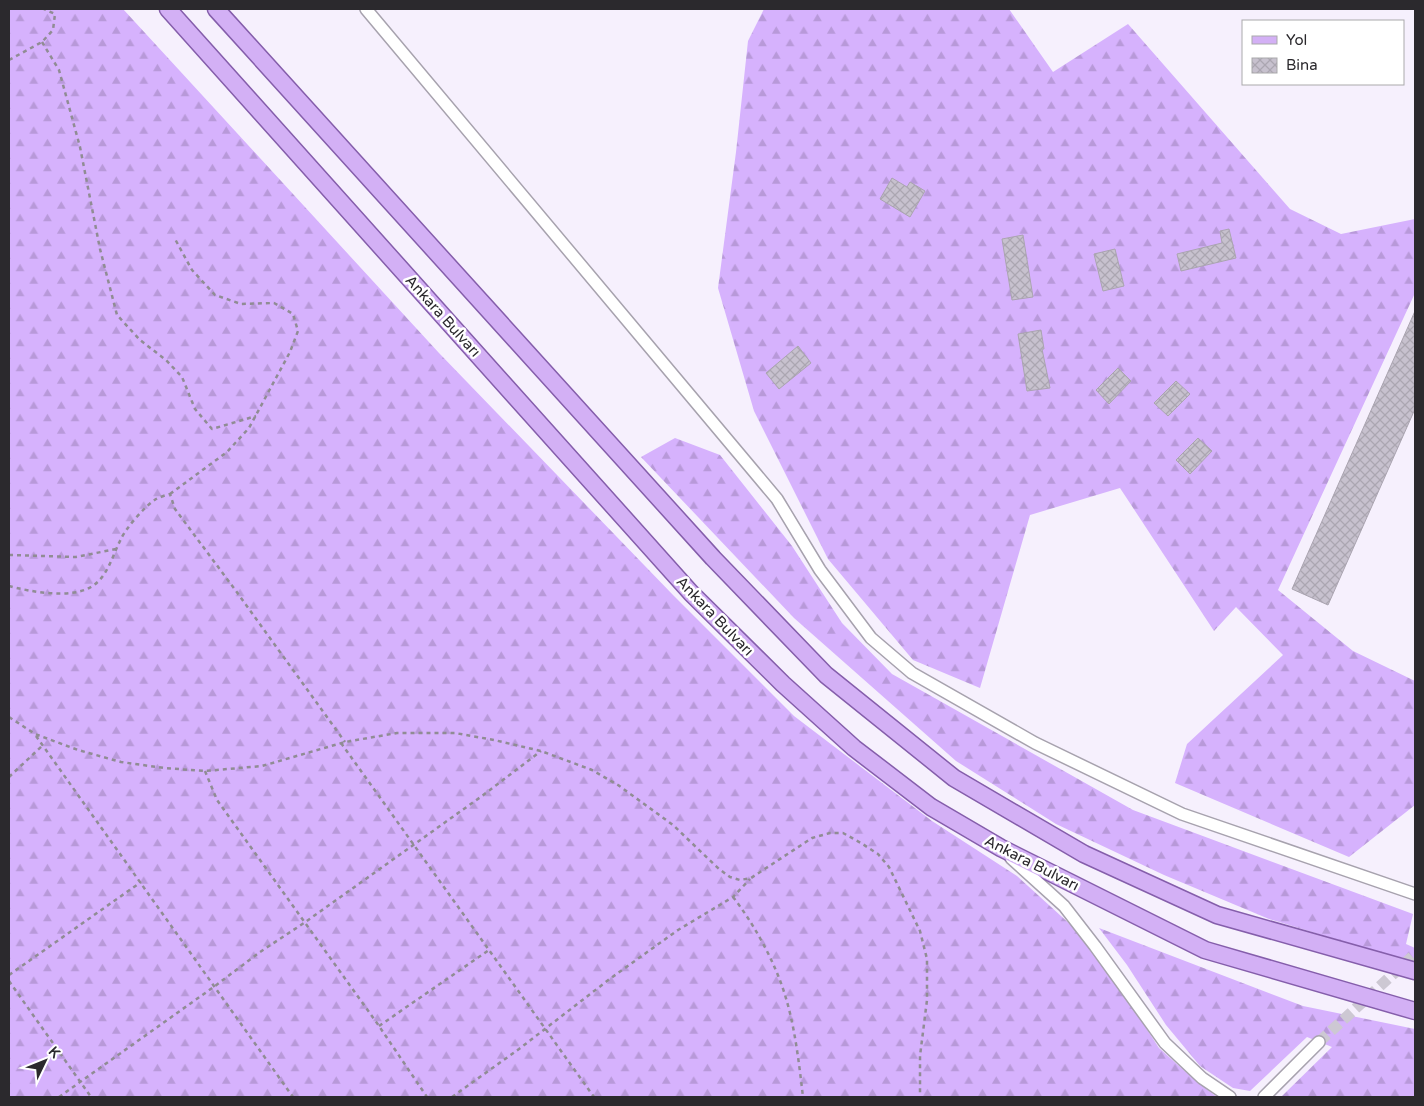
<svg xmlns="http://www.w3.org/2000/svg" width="1424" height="1106" viewBox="0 0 1424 1106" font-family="'Varela Round',sans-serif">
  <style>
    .forest { fill: url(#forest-firs) }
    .building { fill: url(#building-cross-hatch); stroke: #aaa4b0 }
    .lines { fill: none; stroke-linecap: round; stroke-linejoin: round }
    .street-tunnel { stroke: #cdc8d3; stroke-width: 11; stroke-dasharray: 11 5.5; stroke-linecap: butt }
    .street-casing { stroke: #a7a2ae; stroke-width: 14 }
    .primary-casing { stroke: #855eab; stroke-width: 19 }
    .path { stroke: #908c94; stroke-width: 2.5; stroke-dasharray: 4 4; stroke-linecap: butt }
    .street { stroke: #fff; stroke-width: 11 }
    .primary { stroke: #d3b0f5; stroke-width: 16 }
    .labels { text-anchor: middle; stroke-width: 5; stroke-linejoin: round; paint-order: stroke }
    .street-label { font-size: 15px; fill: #2b292d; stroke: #fff }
  </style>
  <defs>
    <pattern id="forest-firs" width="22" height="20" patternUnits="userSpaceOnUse" patternTransform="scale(1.25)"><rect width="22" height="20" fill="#d6b2fd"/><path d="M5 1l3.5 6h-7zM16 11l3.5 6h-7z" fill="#b899d9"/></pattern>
    <pattern id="building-cross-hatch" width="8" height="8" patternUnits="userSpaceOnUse" patternTransform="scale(1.25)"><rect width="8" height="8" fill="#c7c1ce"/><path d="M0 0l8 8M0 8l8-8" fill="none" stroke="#aba6b1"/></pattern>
  </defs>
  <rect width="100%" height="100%" fill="#f6f0fd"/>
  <path class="forest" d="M9,9H123L439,353L674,596L794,716L932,821L1017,876L1072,926L1108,969L1159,1048L1197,1082L1217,1097H9Z
    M764,9H1009L1053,72L1128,24L1290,209L1341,234L1415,219V293L1278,590L1353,651L1415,681V805L1349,857L1175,783L1187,744L1283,655L1236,607L1214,631L1120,488L1030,515L980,688L913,660L828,559L754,411L718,288L736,152L748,41Z
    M675,438L720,455L792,546L842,623L892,674L1133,810L1413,914L1406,944L1415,948V960L1388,955L1269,919L1164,875L1056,824L956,761L794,618L641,457Z
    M1099,928L1303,1006L1415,1029V1097H1281L1332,1047L1307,1037L1250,1091L1233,1088L1200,1066L1166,1025L1127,965Z"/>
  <path class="building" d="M892,178L907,187L910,182L925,191L910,217L880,199Z
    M1229,229L1236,258L1181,271L1177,254L1222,243L1220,231Z
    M1023,235L1033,297L1012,300L1002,239Z
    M1115,249L1124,286L1103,291L1094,254Z
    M1415,311V409L1328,605L1292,589Z
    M1041,330L1044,349H1042L1050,388L1027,391L1018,334Z
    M798,346L811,363L779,389L766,373Z
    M1118,368L1131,381L1109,404L1096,390Z
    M1176,381L1190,394L1168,416L1154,403Z
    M1198,438L1212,451L1190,474L1176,460Z"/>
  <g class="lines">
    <path class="street-tunnel" d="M1319,1042L1415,954"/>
    <defs>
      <path id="street" d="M366,9L777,499L820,570L871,638L912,673L1035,743L1182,814L1415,894
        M1011,858L1064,906L1095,946L1165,1043L1202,1078L1230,1097
        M1264,1097L1319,1042"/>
      <path id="primary" d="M168,9L691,593L783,684L854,748L931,807L1001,848L1205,950L1415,1011
        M216,9L713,558L826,675L954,778L1084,854L1217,915L1415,971"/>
    </defs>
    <use href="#street" class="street-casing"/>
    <use href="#primary" class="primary-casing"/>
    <path class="path" d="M42,42L59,70L80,147L100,249L117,315L140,340L166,360L182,377L195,409L212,429L256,416
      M9,60L42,42L53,30L55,14L44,9
      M170,494L227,452L249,428L290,352L298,331L293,314L274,303L241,304L215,295L192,270L175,239
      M9,555L76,557L116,549
      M9,586C31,592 71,599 91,587C108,577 112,556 121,539C126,528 145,506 156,499C160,497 166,495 170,494L175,509L236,591L345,742
      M9,717L35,734L78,750L121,762L164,768L205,771L262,766L345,742L397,733H455L494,740L541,751L592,770L618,785L673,825L719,869L730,877L740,880L751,878L812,838L830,833H843L861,843L878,854L889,867L920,931L927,959V1000L920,1056V1097
      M36,736L293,1097
      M341,743L594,1097
      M205,771L217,800L379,1026L427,1097
      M9,777L43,745
      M733,897C754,924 775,962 785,995C795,1027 799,1063 803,1097
      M9,975L141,882
      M9,981L91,1097
      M379,1026L489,950
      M59,1097L215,986L260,952L304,923L482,796L541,751
      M452,1097L519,1049L611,978L678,930L733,897L750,879"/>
    <use href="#street" class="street"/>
    <use href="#primary" class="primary"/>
  </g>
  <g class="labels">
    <g class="street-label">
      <text transform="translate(443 316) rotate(48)" y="5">Ankara Bulvarı</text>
      <text transform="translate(715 616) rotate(46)" y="5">Ankara Bulvarı</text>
      <text transform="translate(1032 863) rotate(27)" y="5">Ankara Bulvarı</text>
    </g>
  </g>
  <rect width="1424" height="1106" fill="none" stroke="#2b292d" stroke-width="20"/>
  <rect x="1242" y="20" width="162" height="65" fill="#ffffff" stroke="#aaa9ab"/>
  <rect x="1252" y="36" width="25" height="8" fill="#d3b0f5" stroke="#aaa9ab"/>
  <text x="1286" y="45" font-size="15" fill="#2b292d">Yol</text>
  <rect x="1252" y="58" width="25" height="15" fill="url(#building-cross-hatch)" stroke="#aaa9ab"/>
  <text x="1286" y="70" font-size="15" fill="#2b292d">Bina</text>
  <g transform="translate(45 1061) rotate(47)" stroke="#ffffff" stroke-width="4" paint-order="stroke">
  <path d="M0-4L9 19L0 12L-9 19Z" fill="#2b292d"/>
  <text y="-8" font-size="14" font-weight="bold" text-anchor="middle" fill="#2b292d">K</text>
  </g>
</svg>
